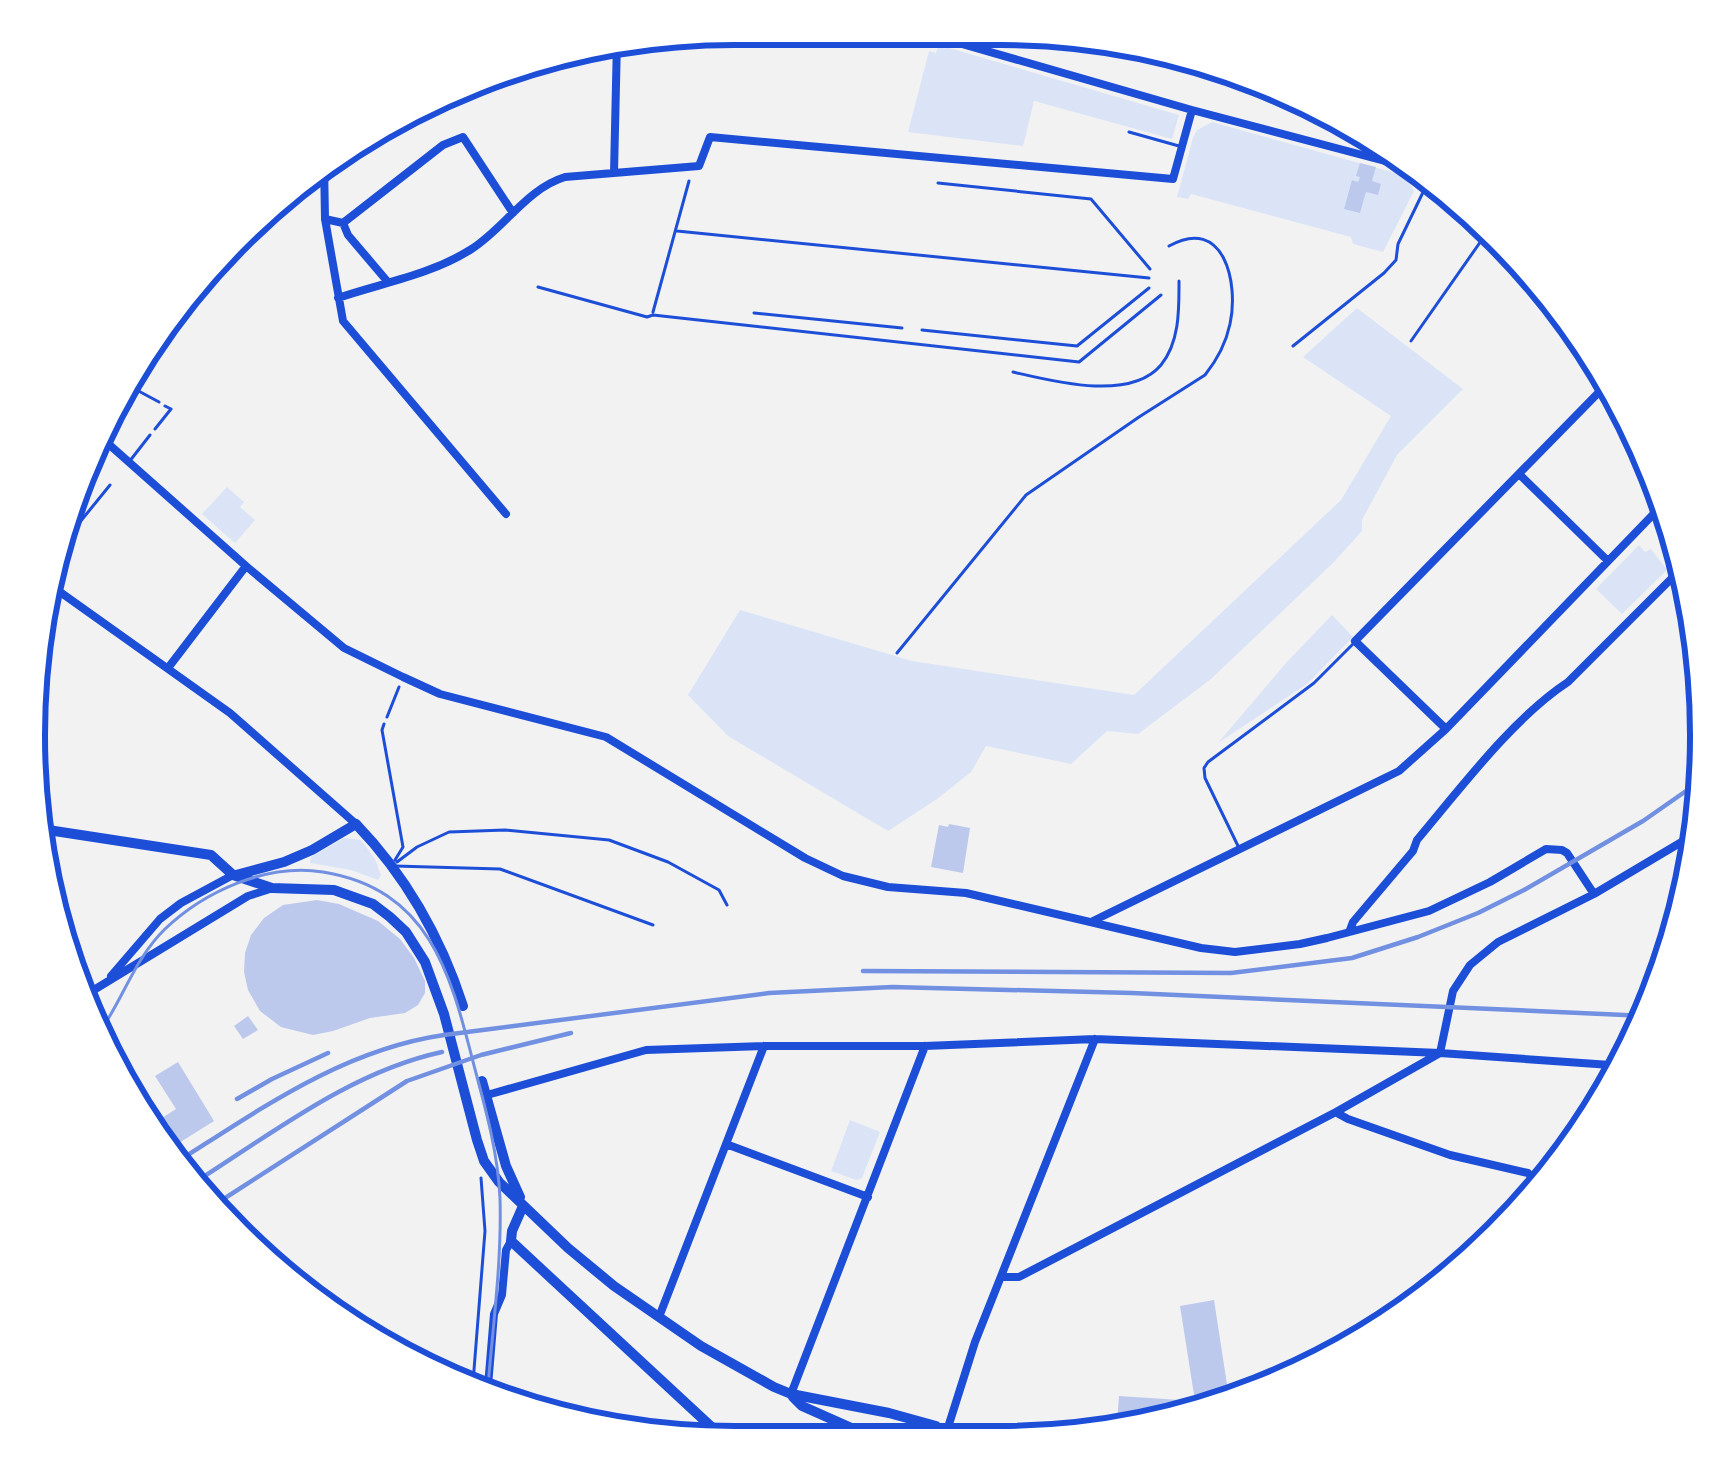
<svg xmlns="http://www.w3.org/2000/svg" width="1735" height="1471" viewBox="0 0 1735 1471" font-family="'Space Grotesk',sans-serif">
  <style>
    .green { fill: #dbe4f7 }
    .building { fill: #bdc9ec }
    .lines { fill: none; stroke-linecap: round; stroke-linejoin: round }
    .path { stroke: #1d4ed8; stroke-width: 3 }
    .service { stroke: #1d4ed8; stroke-width: 3 }
    .minor { stroke: #1d4ed8; stroke-width: 8 }
    .secondary { stroke: #1d4ed8; stroke-width: 10 }
    .tram { stroke: #7290e2; stroke-width: 3 }
    .rail { stroke: #7290e2; stroke-width: 4.5 }
    .rim { fill: none; stroke: #1d4ed8; stroke-width: 6 }
  </style>
  <rect width="100%" height="100%" fill="#f2f2f2"/>
  <path class="green" d="M939,45L1179,115L1172,139L1034,101L1023,146L908,132L929,51L936,53Z
    M1212,122L1406,176L1414,191L1383,252L1353,244L1351,237L1191,194L1188,199L1177,197L1193,138L1197,130Z
    M1357,308L1463,389L1397,455L1362,520V531L1334,562L1211,679L1138,734L1107,731L1071,764L986,746L971,772L937,799L888,831L728,736L688,695L740,610L912,661L1134,695L1341,500L1391,416L1303,357Z
    M227,487L244,502L240,507L255,520L235,543L202,514Z
    M1639,545L1645,552L1651,549L1667,570L1622,614L1596,589Z
    M1332,615L1353,637L1307,684L1218,743L1286,663Z
    M344,838L361,840L375,859L381,875L378,880L351,870L310,863L311,857Z
    M850,1120L880,1132L862,1178L856,1180L831,1171Z"/>
  <path class="building" d="M1360,163L1376,167L1372,181L1381,184L1378,195L1366,192L1360,213L1344,209L1352,180L1358,182L1360,177L1356,176Z
    M949,824L970,828L963,873L931,867L939,825L948,827Z
    M317,900L339,904L378,921L400,939L414,958L425,981V993L418,1005L405,1013L370,1018L333,1031L313,1035L281,1027L260,1011L248,990L244,972L245,953L251,935L264,918L283,905Z
    M248,1016L258,1030L243,1039L234,1026Z
    M178,1062L214,1121L163,1153L143,1130L176,1109L155,1076Z
    M1214,1300L1230,1404H1237L1229,1409L1164,1422L1138,1420V1426L1117,1424L1119,1396L1195,1401L1180,1306Z"/>
  <g class="lines">
    <path class="path" d="M938,183L1091,199L1150,269
      M754,313L902,328
      M922,330L1077,346L1149,288
      M155,429L171,409L165,406
      M387,717L399,687
      M472,1395L485,1231L481,1178"/>
    <path class="service" d="M1129,132L1179,146
      M677,231L1149,278
      M538,287L647,317L653,315L1079,362L1161,295
      M653,312L689,181
      M1411,341L1488,231
      M1293,346L1384,273L1396,260L1398,244L1427,184
      M1013,372C1052,381 1130,402 1161,365C1180,342 1179,308 1179,281
      M124,378L133,388L159,402
      M129,462L150,435
      M54,554L110,485
      M897,653L1026,495L1139,417L1205,375C1217,360 1226,343 1230,324C1239,283 1224,215 1169,246
      M384,724L382,730L403,847L395,860
      M1239,848L1205,778L1204,768L1208,762L1314,683L1354,643
      M397,862L417,847L449,832L505,830L609,840L668,862L719,890L727,905
      M395,866L500,869L653,925"/>
    <path class="minor" d="M903,27L1192,110L1404,166
      M324,162L325,219L343,321L506,514
      M614,173L617,40
      M325,219L343,223L443,145L463,137L513,213
      M343,223L348,235L387,281
      M338,298C382,283 430,275 470,250C504,229 526,189 565,177L699,166L710,137L1173,179L1192,110
      M95,432L246,566L344,648L403,677L440,694L606,737L805,858L843,876L888,887L966,893L1201,948L1235,952L1300,944L1327,938L1429,911L1490,882L1546,849L1562,850L1567,853L1594,894
      M1519,474L1608,561
      M46,582L230,713L356,824
      M168,668L246,566
      M1446,729L1355,641L1604,387
      M1093,921L1399,771L1446,729L1669,498
      M1350,930L1353,922L1413,851L1417,840C1460,789 1513,718 1568,682L1681,569
      M111,976L160,919L181,903L233,875
      M79,999L248,896L270,889
      M487,1095L646,1050L764,1046H925L1095,1039L1440,1053L1625,1066
      M1337,1113L1348,1119L1450,1155L1528,1173L1536,1183
      M726,1144L868,1197
      M1002,1277H1019L1336,1112L1440,1053L1453,991L1470,965L1498,942L1594,894L1695,834
      M659,1317L764,1046
      M791,1394L925,1046
      M487,1398L494,1314L502,1295L506,1250L511,1241
      M944,1440L975,1342L1095,1039"/>
    <path class="secondary" d="M35,828L211,855L233,875L272,888L334,890L373,904L390,917L406,932L425,962L444,1014L477,1140L484,1161L499,1182L568,1248L614,1286L701,1346L774,1387L791,1394L889,1413L936,1426L944,1440L965,1446
      M236,875L284,862L312,850L356,824C405,875 441,938 463,1006
      M482,1081L506,1166L520,1197
      M523,1206L512,1231L511,1241L732,1446
      M793,1397L802,1406L892,1446"/>
    <path class="tram" d="M97,1036C122,1002 134,959 165,929C205,891 267,863 323,872C434,890 452,981 476,1073C487,1114 498,1155 500,1198C502,1264 492,1332 487,1398"/>
    <path class="rail" d="M863,971L1231,973L1352,958L1418,937L1478,913L1524,890L1643,821L1709,775
      M237,1099L272,1079L328,1053
      M172,1165C258,1111 341,1050 444,1035L769,993L892,987L1132,993L1647,1016
      M189,1186C269,1136 349,1072 442,1052
      M208,1209L407,1081L481,1055L571,1033"/>
  </g>
  <path d="M0 0H1735V1471H0ZM735 45H1000A690 690 0 0 1 1690 735V736A690 690 0 0 1 1000 1426H735A690 690 0 0 1 45 736V735A690 690 0 0 1 735 45Z" fill="#fff" fill-rule="evenodd"/>
  <path class="rim" d="M735 45H1000A690 690 0 0 1 1690 735V736A690 690 0 0 1 1000 1426H735A690 690 0 0 1 45 736V735A690 690 0 0 1 735 45Z"/>
</svg>
